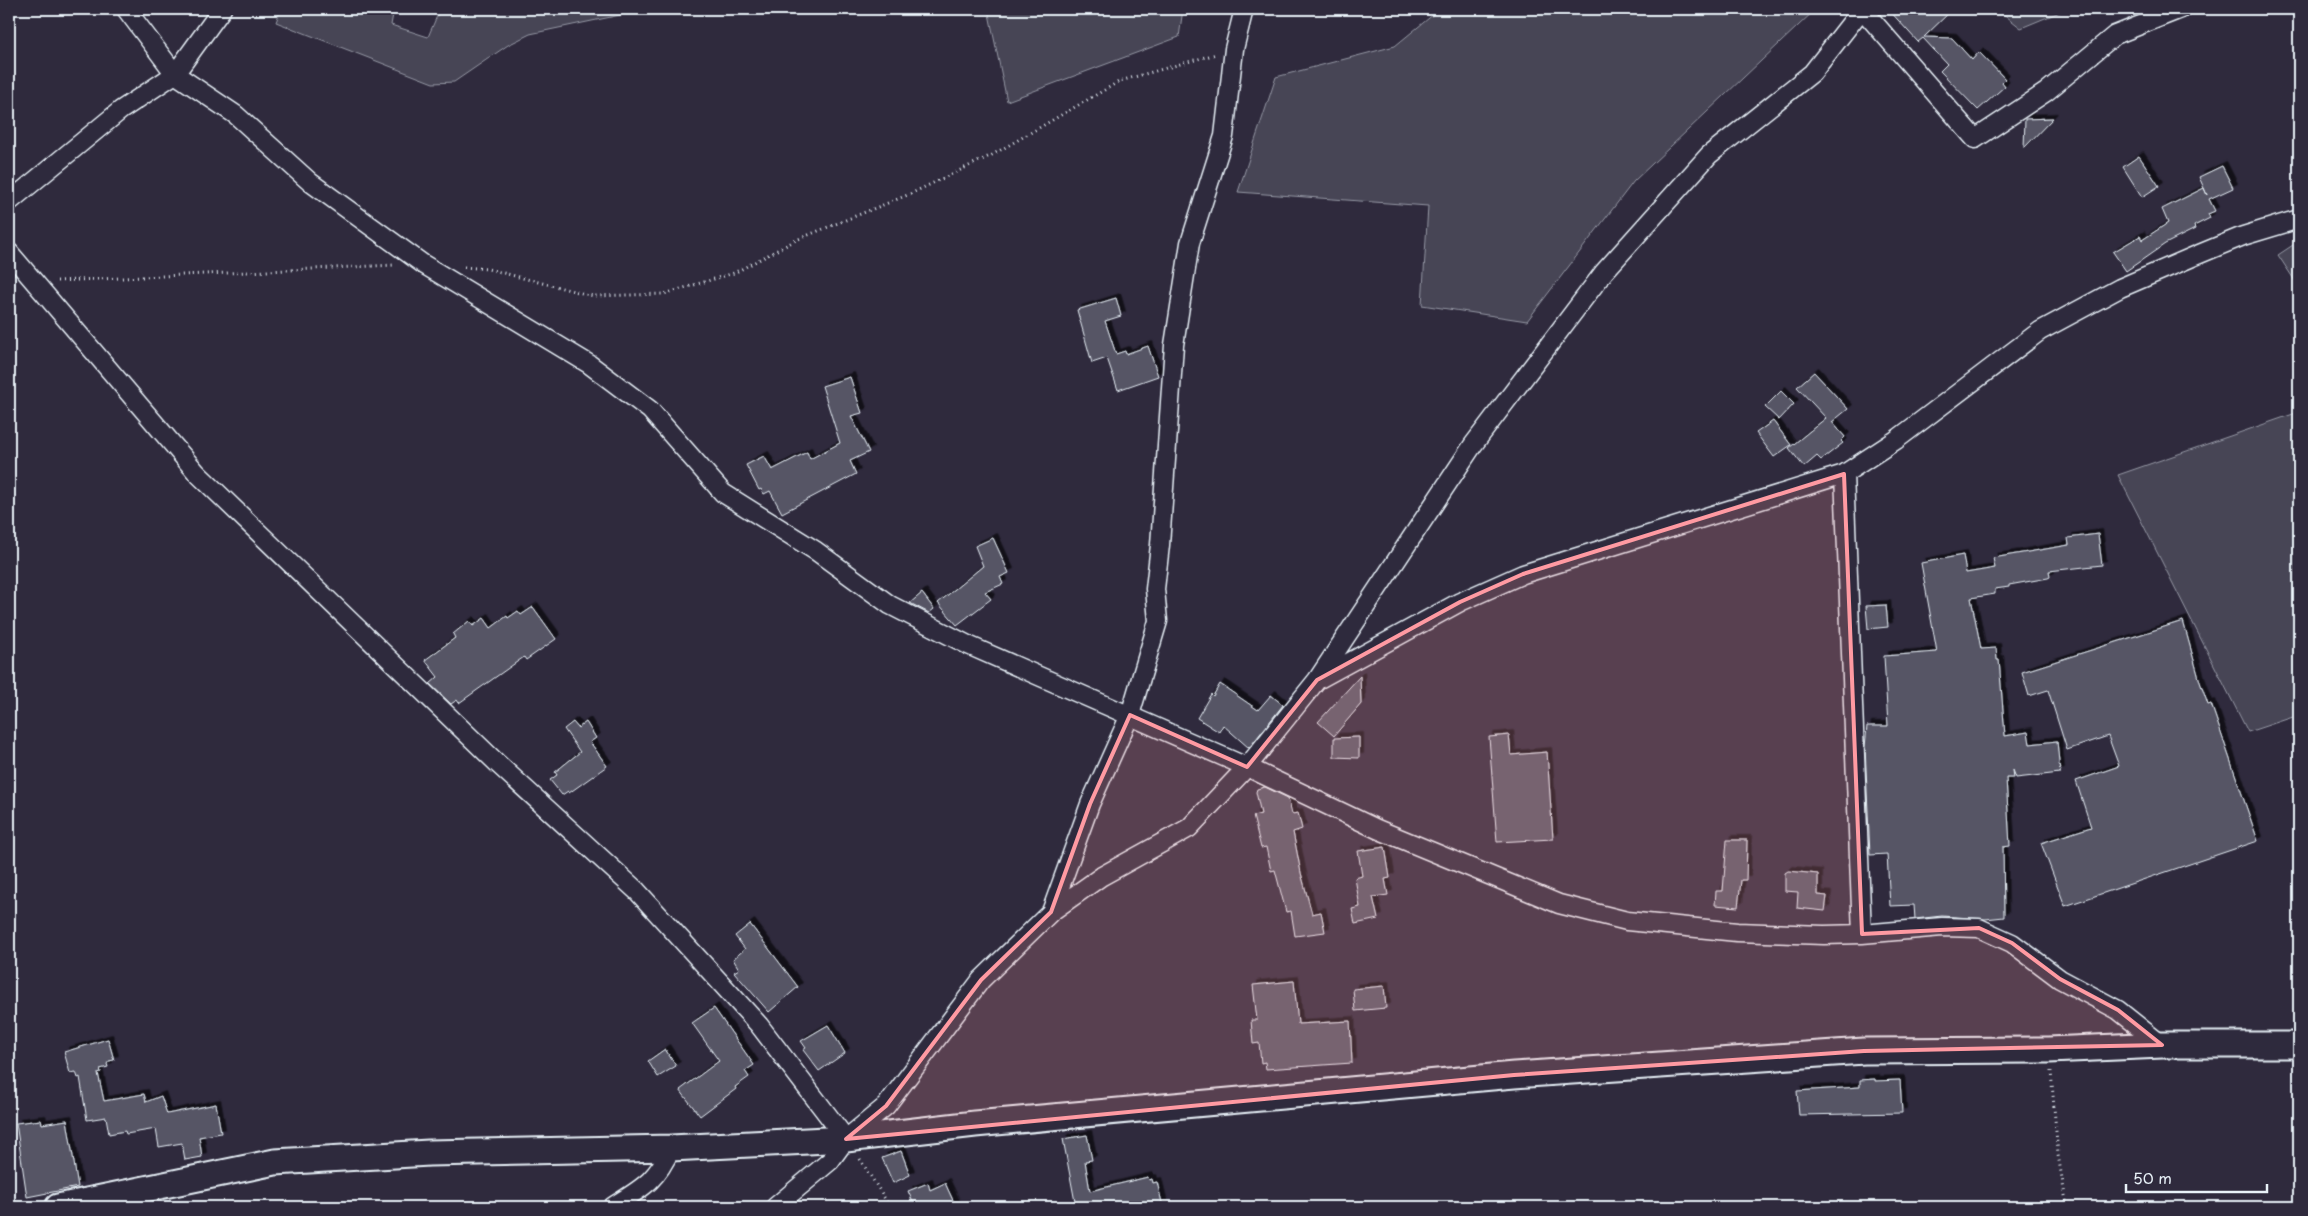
<svg xmlns="http://www.w3.org/2000/svg" width="2308" height="1216" viewBox="0 0 2308 1216" font-family="'Playpen Sans',sans-serif">
  <style>
    .green { fill: #464455; stroke: #979aa6 }
    .building { fill: #575565; stroke: #e8f1f8; filter: url(#shadow) }
    .lines { fill: none; stroke-linecap: round; stroke-linejoin: round }
    .street-casing { stroke: #e8f1f8; stroke-width: 21 }
    .secondary-casing { stroke: #e8f1f8; stroke-width: 29 }
    .path { stroke: #e8f1f8; stroke-width: 3; stroke-dasharray: 1 4; stroke-linecap: butt }
    .street { stroke: #2f2a3d; stroke-width: 18 }
    .secondary { stroke: #2f2a3d; stroke-width: 25 }
    .marked { fill: #ff9aa2; fill-opacity: 0.2; stroke: #ff9aa2; stroke-width: 4; stroke-linejoin: round }
  </style>
  <defs>
    <filter id="shadow"><feDropShadow dx="4.5" dy="-4.5" stdDeviation="0" flood-color="#0009"/></filter>
  </defs>
  <rect width="100%" height="100%" fill="#2f2a3d"/>
  <filter id="ink" filterUnits="userSpaceOnUse"><feTurbulence type="fractalNoise" baseFrequency=".02" numOctaves="2"/><feDisplacementMap in="SourceGraphic" scale="10" xChannelSelector="R" yChannelSelector="G"/><feConvolveMatrix kernelMatrix="1 2 1 2 8 2 1 2 1" color-interpolation-filters="sRGB"/></filter>
  <g filter="url(#ink)">
    <path class="green" d="M281,9H394L391,25L428,37L440,9H649L530,34L508,45L454,82L433,83L276,22Z
      M988,9H1183L1179,37L1007,101Z
      M1440,9H1816L1634,181L1527,321L1422,305L1428,206L1238,192L1276,77L1395,46Z
      M1997,9H2067L2021,28Z
      M2299,241V287L2278,255Z
      M2299,412V715L2248,732L2118,475Z"/>
    <path class="building" d="M1888,9H1953L1924,37L1952,38L1972,60L1979,52L2005,79L2002,82L2005,86L1978,110L1940,71L1947,64L1923,38L1918,42Z
      M2053,118L2024,148L2025,119Z
      M2139,156L2159,186L2142,197L2123,167Z
      M2222,166L2233,188L2209,199L2215,211L2208,214L2210,218L2194,226L2195,229L2165,244L2126,271L2113,252L2140,236L2142,240L2168,223L2162,209L2204,188L2207,195L2199,177Z
      M1116,298L1121,316L1105,321L1116,354L1125,351L1126,354L1148,346L1158,376L1118,390L1107,358L1092,363L1077,310Z
      M1814,372L1848,409L1832,422L1845,437L1841,441L1843,443L1821,460L1817,456L1804,467L1789,448L1826,418L1797,387Z
      M850,377L862,413L851,416L869,452L850,461L856,474L782,513L770,491L764,494L761,489L759,490L746,465L764,456L772,470L807,452L810,459L840,443L822,386Z
      M1781,391L1794,404L1779,420L1765,407Z
      M1773,421L1791,445L1774,457L1756,433Z
      M2098,534L2102,565L2049,571L2050,577L2048,578L2009,585V587L1995,589V594L1971,598L1981,649L1996,648L1997,660H1999L2005,736L2028,732L2030,744L2057,741L2060,773L2016,778L2013,770L2014,778H2006L2010,846L2003,847L2004,917L1985,919L1942,916L1915,919L1914,905L1890,906L1887,854L1870,855L1865,747L1867,726H1888L1884,656L1937,652L1921,563L1963,555L1966,573L1995,568L1993,558L2069,545L2068,538Z
      M993,538L1009,573L1000,577L1003,584L985,592L991,599L957,625L938,603L983,566L975,546Z
      M922,593L934,609L929,613L910,603Z
      M1886,605L1888,627L1868,629L1866,606Z
      M533,607L556,639L526,660L524,657L459,703L457,700L451,704L430,684L438,677L425,660L455,638L453,634L469,621L473,626L484,618L491,628L507,616L508,618L518,611L521,615Z
      M2183,621L2200,682L2208,705L2211,704L2258,841L2065,906L2041,843L2091,827L2076,781L2119,766L2108,736L2067,750L2048,690L2029,696L2022,672Z
      M1360,676L1361,704L1334,736L1318,722Z
      M1220,684L1258,710L1271,695L1283,705L1249,748L1223,725L1219,732L1197,718L1211,694L1213,696Z
      M573,722L578,728L586,722L596,738L590,742L607,766L569,793L568,791L562,795L550,780L557,775L555,772L580,752L564,729Z
      M1509,735L1511,755L1547,752L1553,839L1497,842L1489,737Z
      M1359,737V758L1334,757V738Z
      M1265,787L1288,798L1292,814L1298,813L1302,829L1293,832L1301,873L1312,914L1321,912L1325,932L1295,936L1291,911L1286,912L1275,870L1271,871L1266,847L1261,848L1253,816L1261,814L1256,792L1257,789Z
      M1727,840H1747L1746,880H1741L1738,907L1715,905L1716,891H1723Z
      M1385,847L1390,878L1385,879L1388,895L1373,897L1378,919L1355,924L1352,909L1360,907L1355,878L1362,876L1358,851Z
      M1788,871L1818,874V895L1827,896L1825,911L1797,908L1798,892L1785,891V873Z
      M750,924L798,987L769,1012L734,972L739,969L733,959L745,949L735,936Z
      M1294,981L1298,1024L1350,1021L1352,1063L1266,1069L1265,1062L1261,1063L1259,1043L1253,1044L1251,1020H1257L1253,985Z
      M1384,986L1386,1008L1355,1011L1353,989Z
      M714,1008L754,1065L745,1071L749,1077L735,1087L736,1089L700,1116L680,1090L719,1061L692,1023Z
      M828,1025L845,1053L819,1071L803,1050L806,1048L801,1041Z
      M108,1039L114,1060L109,1061L107,1064L108,1067L100,1069L101,1072L98,1073L104,1101L144,1094L146,1102L161,1096L167,1114L216,1104L221,1133L199,1137L202,1157L185,1160L182,1143L159,1147L156,1129L126,1134L125,1131L109,1134L106,1117L87,1120L80,1077L78,1078L76,1072L70,1073L64,1052Z
      M665,1049L676,1066L658,1077L648,1061Z
      M1875,1079V1081L1900,1080L1902,1113L1799,1115L1797,1091L1860,1087V1080Z
      M41,1120L42,1124L67,1120L78,1187L27,1197L16,1123Z
      M1087,1135L1092,1160L1085,1161L1090,1191L1148,1177L1149,1180L1152,1179L1153,1183L1157,1182L1163,1207H1076L1063,1139Z
      M901,1151L910,1175L893,1183L882,1158Z
      M928,1183L930,1190L945,1183L956,1207H915L908,1191Z"/>
    <g class="lines">
      <defs>
        <path id="street" d="M126,9L175,74L236,115L310,182L423,264L589,364L650,410L723,493L816,551L890,605L968,645L1247,767L1377,829L1559,904L1627,921L1737,932L1824,935L1862,934L1942,927L1979,928L2012,943L2060,979L2118,1010L2162,1045
          M9,202L121,110L175,74L222,9
          M9,252L197,473L498,764L637,891L759,1025L846,1139
          M1844,474L1862,934
          M1319,679L1460,602L1523,574L1844,474L1896,440L2040,331L2120,288L2197,255L2243,236L2299,219
          M1051,912L1090,804L1130,715L1158,621L1155,589L1160,545L1174,345L1190,243L1224,136L1234,49L1244,9
          M612,1207C642,1188 656,1182 671,1148
          M775,1207L830,1161L846,1139L886,1106L981,980L1051,912L1102,876L1189,828L1247,767L1317,680L1473,445L1604,272L1709,155L1812,73L1862,9L1975,139L2046,92L2115,35L2181,9"/>
        <path id="secondary" d="M58,1207L275,1162L429,1153L671,1148L846,1139L975,1124L1514,1075L1864,1051L2049,1050L2162,1045H2299"/>
      </defs>
      <use href="#street" class="street-casing"/>
      <use href="#secondary" class="secondary-casing"/>
      <path class="path" d="M464,267L488,269L593,296L664,294L734,273L796,240L910,194L992,155L1120,81L1216,54
        M57,281L395,265
        M2051,1071L2058,1155L2067,1207
        M860,1159L890,1207"/>
      <use href="#street" class="street"/>
      <use href="#secondary" class="secondary"/>
    </g>
  </g>
  <path class="marked" d="M1844,474L1862,934L1979,928L2012,943L2060,979L2118,1010L2162,1045L1864,1051L1514,1075L846,1139L886,1106L981,980L1051,912L1090,804L1130,715L1247,767L1317,680L1460,602L1523,574Z"/>
  <rect width="2308" height="1216" fill="none" stroke="#2f2a3d" stroke-width="30"/>
  <rect x="15" y="15" width="2278" height="1186" fill="none" stroke="#e8f1f8" stroke-width="2" filter="url(#ink)"/>
  <path d="M2126 1184v8h141v-8" fill="none" stroke="#e8f1f8" stroke-width="2.5"/>
  <text x="2133" y="1184" font-size="15" fill="#e8f1f8" stroke="#2f2a3d" stroke-width="4" paint-order="stroke">50 m</text>
</svg>
